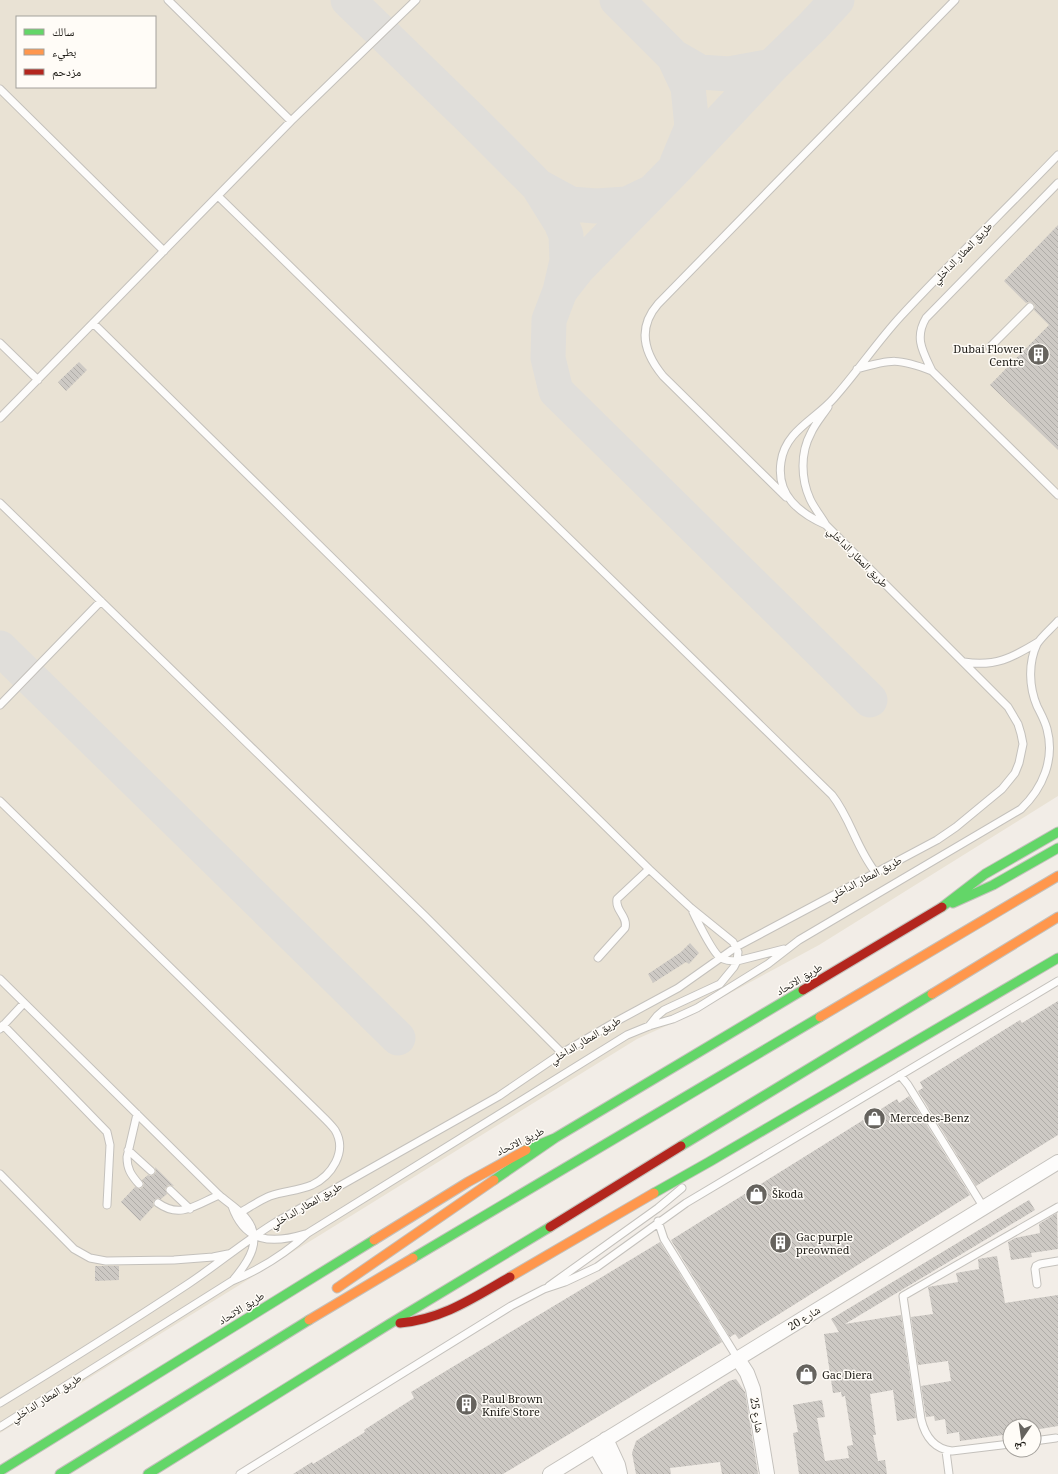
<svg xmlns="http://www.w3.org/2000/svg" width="1058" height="1474" viewBox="0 0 1058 1474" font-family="Georgia,'Noto Naskh Arabic',serif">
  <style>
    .built { fill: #e9e2d4; fill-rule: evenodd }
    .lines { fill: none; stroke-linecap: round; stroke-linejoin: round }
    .taxiway { stroke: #e0deda; stroke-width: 35 }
    .building { fill: url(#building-back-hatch) }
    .lane-casing { stroke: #c4c1bc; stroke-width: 9 }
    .street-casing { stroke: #c4c1bc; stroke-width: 16 }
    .fast-casing { stroke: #c4c1bc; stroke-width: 11 }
    .slow-casing { stroke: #c4c1bc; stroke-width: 11 }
    .jam-casing { stroke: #c4c1bc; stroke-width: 11 }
    .lane { stroke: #fdfcfb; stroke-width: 7 }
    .street { stroke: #fdfcfb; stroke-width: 14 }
    .fast { stroke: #63d668; stroke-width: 9 }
    .slow { stroke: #ff974d; stroke-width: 9 }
    .jam { stroke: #b3261e; stroke-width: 9 }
    .labels { text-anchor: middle; stroke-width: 3; stroke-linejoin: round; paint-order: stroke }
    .street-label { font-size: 11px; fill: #1b1914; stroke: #fffcf7 }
    .poi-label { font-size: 11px; fill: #1b1914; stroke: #fffcf7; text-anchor: start }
  </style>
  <defs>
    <pattern id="building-back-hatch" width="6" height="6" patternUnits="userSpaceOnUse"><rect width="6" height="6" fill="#cdc9c4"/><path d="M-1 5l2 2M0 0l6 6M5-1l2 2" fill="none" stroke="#afaca8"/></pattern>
  </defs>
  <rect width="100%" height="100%" fill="#f2ede7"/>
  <path class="built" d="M0,0H1058V796L819,945L686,1017L637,1039L0,1433ZM17,17H155V87H17Z"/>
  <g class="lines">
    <path class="taxiway" d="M348,0L470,118L538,186L561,223L566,235L567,261L560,291L549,320L548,358L556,391L870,700
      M617,0L674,57L688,87L692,127L677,163
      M674,57L700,72L729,74L772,66
      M538,186L571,204L596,206L627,204L650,193
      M560,291L578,268L674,170L772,66L812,27L837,0
      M0,648L398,1038"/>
  </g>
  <path class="building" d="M1058,225V450L990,385L1049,325L1034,310L1035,306L1033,303L1029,302L1026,303L1004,281Z
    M79,362L87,370L66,391L58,382Z
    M690,943L699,953L689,964L686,962L653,983L648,974L681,952Z
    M1058,1001V1135L976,1186L918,1091L923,1088L920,1082L1020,1020L1022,1023Z
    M909,1096L970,1195L739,1339L735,1334L730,1337L671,1240L897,1099L899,1103Z
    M155,1167L174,1186L169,1185L167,1186L165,1189L167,1194L161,1199L158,1198L154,1200L153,1203L154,1206L140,1221L121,1202L135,1187L140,1189L143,1187L144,1183L142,1180L148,1175L150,1176L154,1175L156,1172Z
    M1029,1200L1035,1210L845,1324L901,1315L916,1418L897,1421L893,1390L870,1394L876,1435H873L878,1461L885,1460L887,1474H799L793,1433L798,1432L793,1405L822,1400L825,1417L817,1418L825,1461L849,1458L847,1446L853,1445L845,1396L842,1397L841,1392L833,1393L824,1334L839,1332L831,1319Z
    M1057,1213L1058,1249L1031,1253L1032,1257L1011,1260L1008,1242L1015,1238L1040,1233L1039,1224Z
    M660,1242L722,1342L503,1474H293L312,1462L313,1464L365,1432L364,1430L414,1398L411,1392Z
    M997,1256L1005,1303L1058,1295V1426L1034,1430V1426H1010V1434L960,1441L959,1432L947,1434L945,1419L935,1421L934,1416L926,1417L921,1386L951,1381L948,1361L918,1365L911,1317L933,1314L928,1287L958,1282L956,1273L979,1269L978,1259Z
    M95,1266H119V1280L95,1281Z
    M736,1379L745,1392L758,1474H722L720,1462L670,1468L671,1474H636L632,1453L636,1441L729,1381Z"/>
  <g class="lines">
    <defs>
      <path id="lane" d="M168,0L291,121
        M0,89L164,251
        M1058,183L926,318C914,338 923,352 932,371L1058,495
        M218,196L832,795C851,819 856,848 876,873
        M93,323L649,869L691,908L733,942L738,952L737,961L734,967L720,984L664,1010L657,1016L649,1026
        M0,343L38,380
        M990,347L1030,307
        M857,369C892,359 898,358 932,371
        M0,418L291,121L416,0
        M786,497L663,376C644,353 637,328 658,304L955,0
        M0,503L425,916L562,1053
        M826,525C821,516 814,508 810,499C801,479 800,453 811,433C815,424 822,416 828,407
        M964,662C995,667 1012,658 1038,642
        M0,705L101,601
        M0,801L316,1110C323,1117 330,1123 335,1130C348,1152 331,1176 312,1185C298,1191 284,1191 270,1196C260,1200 250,1207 241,1212
        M693,912C698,922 713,954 721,958C726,961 731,961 737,961L784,949
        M598,958L625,928C628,916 615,911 617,899L649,869
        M0,979L219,1195C227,1202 238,1209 245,1217C264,1239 249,1261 234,1279
        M3,1025L107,1132L110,1145L107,1205
        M0,1029L24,1003
        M900,1075L908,1085L984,1208
        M137,1114L127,1157C127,1169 131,1175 139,1184
        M128,1150L151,1171
        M0,1174L74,1249L90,1258L106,1261L174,1260L213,1257L228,1254
        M170,1190L190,1209
        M158,1203C180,1219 196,1205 219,1195
        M232,1206C245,1243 272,1244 305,1234
        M658,1221L664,1239L738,1359
        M1037,1284L1035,1269L1036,1266L1040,1264L1058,1261
        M549,1286L658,1208L682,1188
        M0,1403C64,1364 126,1325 188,1284C218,1264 245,1241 276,1222L499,1096L562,1053L617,1021L678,988L736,947L937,840L956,827L1002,789L1015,773L1019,763L1023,744L1021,734L1018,724L1008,707L826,525C799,513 776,495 781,462C785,431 816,419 834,398C858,371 877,342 901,316C952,261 1006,209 1058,155
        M0,1427L232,1281C259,1270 286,1253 308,1233L627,1035L649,1026L673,1019L697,1008L768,964L799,940L1021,809C1043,788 1055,759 1047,729C1045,721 1041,714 1037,706C1029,687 1028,663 1037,644C1042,636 1052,628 1058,621
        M1034,1441L1056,1438
        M1010,1444L952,1451C934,1449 925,1436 921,1419L903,1296L1058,1207
        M946,1451L949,1474
        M240,1474L511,1306L544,1289L565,1282L597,1267L686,1203L1058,981"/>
      <path id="street" d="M738,1359L747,1373L753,1389L767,1474
        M606,1439L618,1465L620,1474
        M595,1446L611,1474
        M550,1474L1058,1162"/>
      <path id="fast" d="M953,903L993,885L1058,848
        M942,907L985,874L1058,832
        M681,1146L932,994
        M526,1150L555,1138L803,990
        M709,1162L1058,958
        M494,1180L555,1138
        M654,1193L709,1162
        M413,1258L820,1017
        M0,1471L374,1240
        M60,1474L309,1320
        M148,1474L391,1323L550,1227"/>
      <path id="slow" d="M932,994L1058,917
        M820,1017L1058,876
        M374,1240L468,1182L526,1150
        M510,1277L654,1193
        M337,1288L494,1180
        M309,1320L413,1258"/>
      <path id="jam" d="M803,990L942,907
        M550,1227L681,1146
        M400,1323C443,1319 473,1298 510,1277"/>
    </defs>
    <use href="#lane" class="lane-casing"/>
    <use href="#street" class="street-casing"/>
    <use href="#fast" class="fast-casing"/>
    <use href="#slow" class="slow-casing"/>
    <use href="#jam" class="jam-casing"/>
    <use href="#lane" class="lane"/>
    <use href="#street" class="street"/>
    <use href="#fast" class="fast"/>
    <use href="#slow" class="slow"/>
    <use href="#jam" class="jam"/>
  </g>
  <defs>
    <symbol id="building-disc" viewBox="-11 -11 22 22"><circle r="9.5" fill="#66635e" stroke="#fffcf7"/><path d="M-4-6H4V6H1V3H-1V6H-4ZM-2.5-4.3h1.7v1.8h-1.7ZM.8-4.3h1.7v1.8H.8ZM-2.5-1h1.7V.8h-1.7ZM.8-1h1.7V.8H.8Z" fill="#fff"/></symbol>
    <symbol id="shop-disc" viewBox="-11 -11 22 22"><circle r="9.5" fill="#66635e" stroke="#fffcf7"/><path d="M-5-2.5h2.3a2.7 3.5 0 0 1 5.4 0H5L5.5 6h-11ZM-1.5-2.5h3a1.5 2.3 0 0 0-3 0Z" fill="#fff"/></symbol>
  </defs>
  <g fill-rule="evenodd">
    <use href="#building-disc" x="1026" y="342" width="25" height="25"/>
    <use href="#shop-disc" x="862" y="1106" width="25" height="25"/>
    <use href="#shop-disc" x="744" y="1182" width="25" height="25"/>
    <use href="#building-disc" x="768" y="1230" width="25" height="25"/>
    <use href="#shop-disc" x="794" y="1362" width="25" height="25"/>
    <use href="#building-disc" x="454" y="1392" width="25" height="25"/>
  </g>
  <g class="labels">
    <g class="street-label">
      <text transform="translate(962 253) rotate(-46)" y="4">طريق المطار الداخلي</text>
      <text transform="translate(858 557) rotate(45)" y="4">طريق المطار الداخلي</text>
      <text transform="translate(865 878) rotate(-28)" y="4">طريق المطار الداخلي</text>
      <text transform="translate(799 979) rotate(-31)" y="4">طريق الاتحاد</text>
      <text transform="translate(585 1040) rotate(-31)" y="4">طريق المطار الداخلي</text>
      <text transform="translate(520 1141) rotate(-26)" y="4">طريق الاتحاد</text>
      <text transform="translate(306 1205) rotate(-30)" y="4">طريق المطار الداخلي</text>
      <text transform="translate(241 1308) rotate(-32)" y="4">طريق الاتحاد</text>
      <text transform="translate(804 1318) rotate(-32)" y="4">شارع 20</text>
      <text transform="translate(46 1398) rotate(-32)" y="4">طريق المطار الداخلي</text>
      <text transform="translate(757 1415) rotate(81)" y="4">شارع 25</text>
    </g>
    <g class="poi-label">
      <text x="1024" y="353" text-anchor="end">Dubai Flower<tspan x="1024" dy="13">Centre</tspan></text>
      <text x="890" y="1122">Mercedes-Benz</text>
      <text x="772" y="1198">Škoda</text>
      <text x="796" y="1241">Gac purple<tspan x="796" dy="13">preowned</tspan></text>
      <text x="822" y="1379">Gac Diera</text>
      <text x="482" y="1403">Paul Brown<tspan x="482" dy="13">Knife Store</tspan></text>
    </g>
  </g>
  <rect x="16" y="16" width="140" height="72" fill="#fffcf7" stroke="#a4a19c"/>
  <rect x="24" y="29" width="20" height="6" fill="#63d668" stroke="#a4a19c"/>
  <text x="52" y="36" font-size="12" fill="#1b1914">سالك</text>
  <rect x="24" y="49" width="20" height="6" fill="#ff974d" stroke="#a4a19c"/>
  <text x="52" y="56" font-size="12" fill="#1b1914">بطيء</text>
  <rect x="24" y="69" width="20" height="6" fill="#b3261e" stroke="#a4a19c"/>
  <text x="52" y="76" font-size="12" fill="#1b1914">مزدحم</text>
  <g transform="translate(1022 1438) rotate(193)"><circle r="19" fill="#fffcf7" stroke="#a4a19c"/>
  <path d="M0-3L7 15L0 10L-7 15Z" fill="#66635e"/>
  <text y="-6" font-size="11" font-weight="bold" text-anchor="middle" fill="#1b1914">ش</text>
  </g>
</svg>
